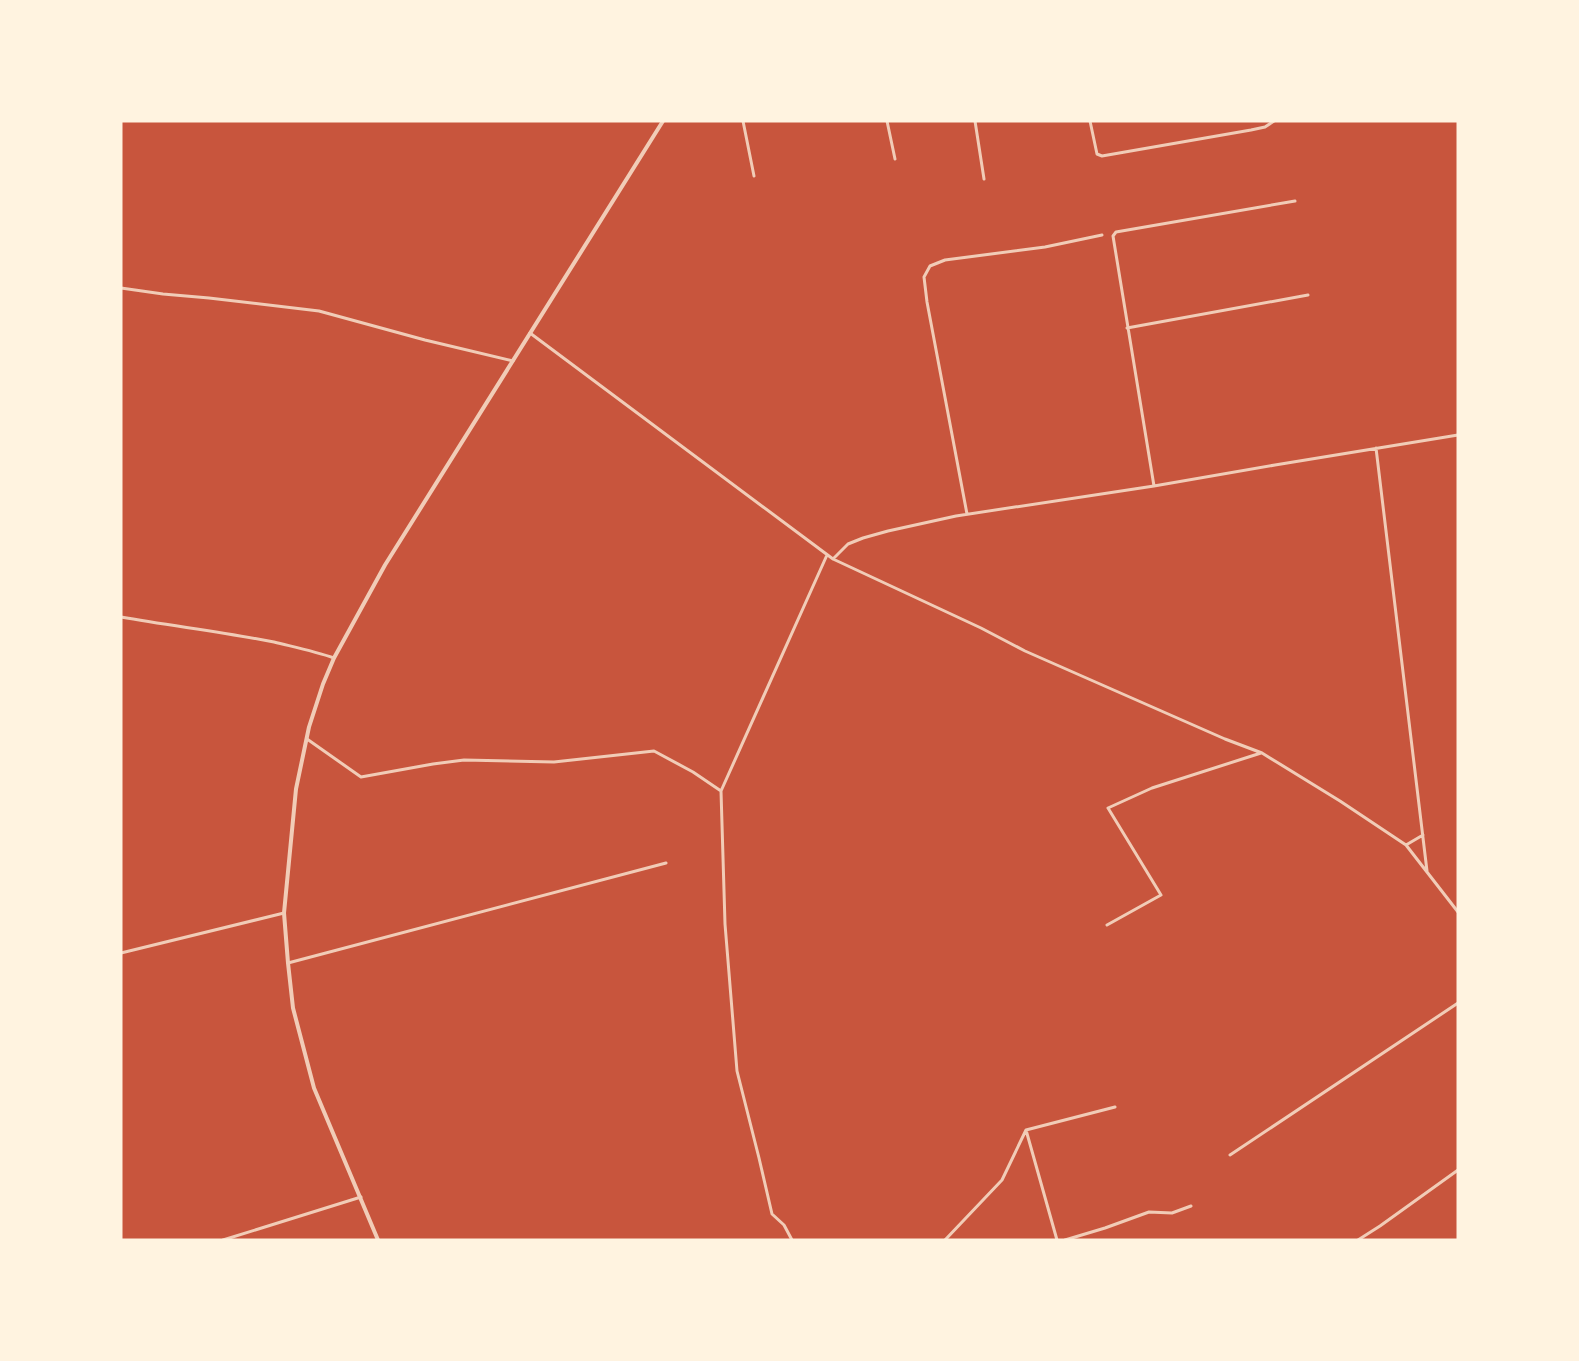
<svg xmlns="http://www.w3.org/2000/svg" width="1579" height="1361" viewBox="0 0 1579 1361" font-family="Bitter,serif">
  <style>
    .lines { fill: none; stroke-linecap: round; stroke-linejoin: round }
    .minor { stroke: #f1ccb7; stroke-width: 3 }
    .tertiary { stroke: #f1ccb7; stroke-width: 4 }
  </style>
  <rect width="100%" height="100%" fill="#c8553d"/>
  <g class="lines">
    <path class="minor" d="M743,121L754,176
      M887,121L895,159
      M975,121L984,179
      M1090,121L1097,154L1102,156L1251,130L1265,127L1274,121
      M121,288L163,294L209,298L319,311L425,340L513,361
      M1127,328L1308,295
      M530,333L833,559L981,628L1025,651L1225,739L1262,753L1340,801L1406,845L1458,912
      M1376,448L1427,871
      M1154,486L1113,236L1116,232L1295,201
      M967,514L927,302L924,277L930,266L945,260L1045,247L1102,235
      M833,559L848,544L863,538L888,531L956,516L1154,486L1275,465L1458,435
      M121,617C172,626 223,632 274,642C294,647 314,651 334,658
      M307,739L361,777L433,764L464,760L554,762L654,751L693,772L721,791L725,924L737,1071L759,1158L772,1214L784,1225L792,1240
      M721,791L827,555
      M1406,845L1423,835
      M1107,925L1161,895L1108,808L1152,788L1261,753
      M121,953L284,913
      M288,963L666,863
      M1026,1130L1057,1240
      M1230,1155L1458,1003
      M223,1240L361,1197
      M945,1240L1002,1180L1026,1130L1115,1107
      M1065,1240L1105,1228L1149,1212L1172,1213L1191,1206
      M1358,1240L1380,1226L1458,1170"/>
    <path class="tertiary" d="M378,1240L314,1088L293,1008L288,963L284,913L296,789L309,727L323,684L334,658L385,565L663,121"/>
  </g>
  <rect width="1579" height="1361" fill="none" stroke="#fff3e0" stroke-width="245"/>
</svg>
